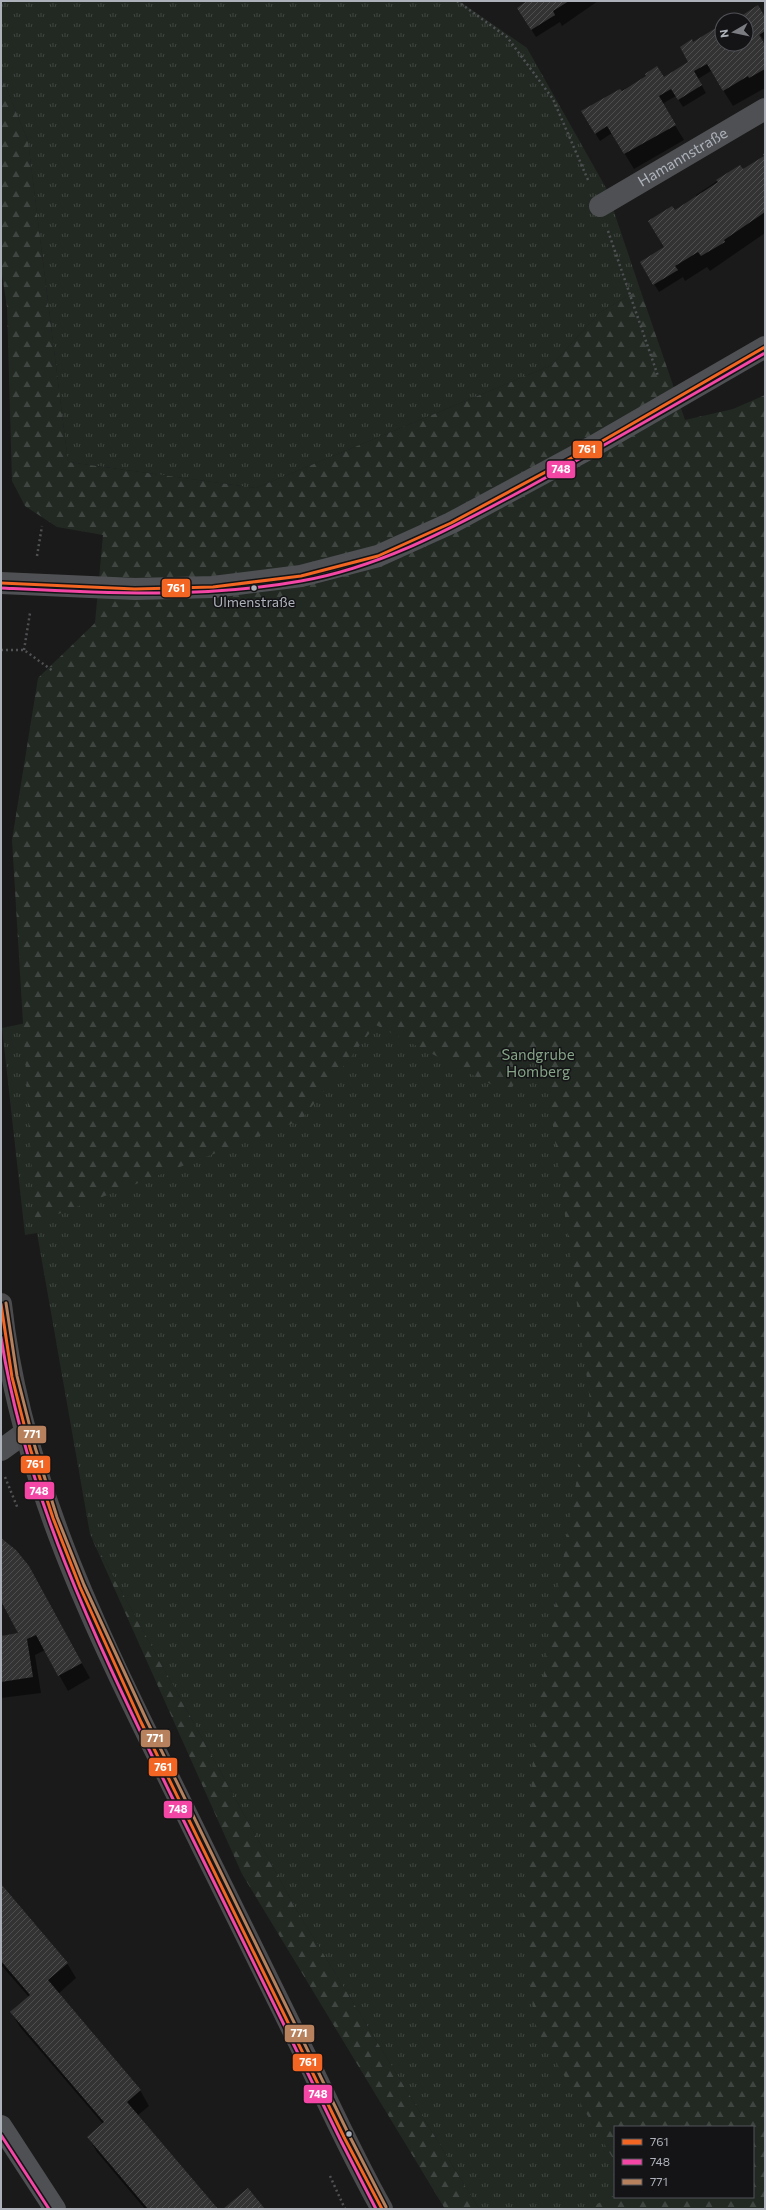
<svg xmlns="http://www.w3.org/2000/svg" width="766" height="2210" viewBox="0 0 766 2210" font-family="Commissioner,sans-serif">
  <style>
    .grass { fill: url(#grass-tufts); fill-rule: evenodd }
    .forest { fill: url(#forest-firs) }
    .shadow { fill: #0007 }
    .building { fill: url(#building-hatch) }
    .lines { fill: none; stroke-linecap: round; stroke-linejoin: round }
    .path { stroke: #505154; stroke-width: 2.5; stroke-dasharray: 2 3; stroke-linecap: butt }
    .minor { stroke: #4f5053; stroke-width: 22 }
    .primary { stroke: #4c4c4f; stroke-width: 22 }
    .bus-1-casing { stroke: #141416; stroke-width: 6 }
    .bus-2-casing { stroke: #141416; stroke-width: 6 }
    .bus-3-casing { stroke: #141416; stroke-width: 6 }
    .bus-1 { stroke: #f26522; stroke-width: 3 }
    .bus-2 { stroke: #f346a5; stroke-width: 3 }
    .bus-3 { stroke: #b6815c; stroke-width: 3 }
    .bus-dot { fill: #adb1ba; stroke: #141416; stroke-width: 1.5 }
    .labels { text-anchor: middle; stroke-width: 3; stroke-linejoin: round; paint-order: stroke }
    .bus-label { font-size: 14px; fill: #adb1ba; stroke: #141416 }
    .street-label { font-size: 15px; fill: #adb1ba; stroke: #141416 }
    .park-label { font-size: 15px; fill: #85a387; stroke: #141416 }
    .line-badge { stroke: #141416; stroke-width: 1.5 }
    .badge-label { font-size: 11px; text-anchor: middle; font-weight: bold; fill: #fff }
  </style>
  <defs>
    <pattern id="grass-tufts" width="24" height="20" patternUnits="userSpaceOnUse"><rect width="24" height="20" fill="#222923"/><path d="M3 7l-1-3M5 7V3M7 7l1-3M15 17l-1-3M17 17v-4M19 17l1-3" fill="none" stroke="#3f4641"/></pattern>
    <pattern id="forest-firs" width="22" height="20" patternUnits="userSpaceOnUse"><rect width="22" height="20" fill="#222923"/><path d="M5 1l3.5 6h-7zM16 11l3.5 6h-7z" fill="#3f4641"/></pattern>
    <pattern id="building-hatch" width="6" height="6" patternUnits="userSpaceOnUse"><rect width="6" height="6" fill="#333334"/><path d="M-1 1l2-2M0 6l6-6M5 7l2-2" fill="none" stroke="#4e4e4f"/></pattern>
  </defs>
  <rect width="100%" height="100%" fill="#1a1a1a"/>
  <path class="grass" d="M1,1H459L527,48L606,188L640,289L599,313L552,365L256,488L68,462L28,141L1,75Z
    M650,679L765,2209H479L296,1909L90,1534L37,1233L25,1235L2,1028L146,998ZM615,2127H753V2197H615Z"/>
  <path class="forest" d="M1,75L28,141L68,462L256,488L552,365L599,313L640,289L685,420L733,409L765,395V2209H587L615,2195V2197H753V2127H615V2162L536,2028L522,1924L536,1719L590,1401L542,1045L508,1093L376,1025L301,1120L35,1223L12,840L38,678L95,623L103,535L57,527L25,506L12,481L7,307L1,268Z
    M90,1534L296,1909L479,2209H445L242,1874Z"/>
  <path class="shadow" d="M529,1H598L562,26L560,22L536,37L522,15Z
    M765,19V41L757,31L756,32L765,47V88L733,106L711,71L698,79L706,93L683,107L676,96L662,104L684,140L634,169L612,133L600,141L582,112L648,76L663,78L690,62L693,44L722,29V44H746V20H737Z
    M765,157V233L710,271L707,267L685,281L683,277L659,292L641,263L665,248L674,212L697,198L696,195L740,166L743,170Z
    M1,1539L37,1583L90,1678L68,1691L45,1650L35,1655L41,1693L1,1698V1637L19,1634L1,1599Z
    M1,1886L67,1963L76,1978L58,1994L140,2090L149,2106L137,2116L217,2209H145L97,2152L88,2137L103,2124L20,2027L11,2012L29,1997L1,1965Z"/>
  <path class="building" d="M527,1H569L553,11L555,15L531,30L517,8Z
    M758,5L765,17V31L759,35L765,45V69L749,78L748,76L723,91L707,64L694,71L702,85L678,100L671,89L659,96L676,125L624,154L607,126L595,134L581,111L620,89L622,91L646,76L645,74L657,66L664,77L688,62L680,47L692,39L693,42L719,26L722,28V44H746V20H735Z
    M765,153V212L724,240L725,242L701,256L698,252L675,266L678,270L653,285L640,262L664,247L648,221L672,206L675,210L718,182L716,180L740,165L743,169L764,156L763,154Z
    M1,1538L16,1550L29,1566L82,1663L58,1676L36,1635L27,1639L33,1677L1,1682V1636L18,1633L1,1601Z
    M1,1884L68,1963L48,1980L141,2090L127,2102L218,2209H148L87,2137L104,2122L10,2012L30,1995L1,1961Z
    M248,2188L265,2209H223L235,2199Z"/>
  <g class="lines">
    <path class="path" d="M457,1L507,37L553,99L588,180
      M608,231L658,376
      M37,556L42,526
      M1,650H24L53,671
      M24,650L30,613
      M5,1477L18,1509
      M330,2176L345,2209"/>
    <g class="minor">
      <path id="s1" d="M600,206L765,109"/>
      <path d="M1,583L135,589L213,587L301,576L378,556L451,523L592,447L765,347"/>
      <path d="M1,1450L26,1432"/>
      <path d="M1,2126L55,2209"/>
    </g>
    <path class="primary" d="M1,1304C22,1501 121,1678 206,1854C241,1925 276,1996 311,2067C334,2115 356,2163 382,2209"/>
    <defs>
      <path id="bus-1" d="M1,583L135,589L213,587L301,576L378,556L451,523L592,447L765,347
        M1,1304L12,1377L30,1448L53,1518L80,1587L141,1722L345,2139L382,2209"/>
      <path id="bus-2" d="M1,588C101,593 201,599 301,581C382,567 453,527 525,489C606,445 685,399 765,353
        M1,1337C26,1499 99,1646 170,1793C227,1909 285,2025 341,2141L376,2209
        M1,2135L49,2209"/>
      <path id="bus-3" d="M6,1303L17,1376L35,1447L57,1517L84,1585L146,1719L350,2137L386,2207"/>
    </defs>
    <use href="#bus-1" class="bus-1-casing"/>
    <use href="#bus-2" class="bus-2-casing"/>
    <use href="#bus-3" class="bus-3-casing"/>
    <use href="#bus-1" class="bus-1"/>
    <use href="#bus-2" class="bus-2"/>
    <use href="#bus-3" class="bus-3"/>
  </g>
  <g class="bus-dot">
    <circle cx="254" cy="588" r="3.5"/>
    <circle cx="349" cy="2134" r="3.5"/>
  </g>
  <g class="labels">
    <g class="bus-label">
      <text x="254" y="607">Ulmenstraße</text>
    </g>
    <g class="street-label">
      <text dy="5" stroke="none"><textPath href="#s1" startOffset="96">Hamannstraße</textPath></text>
    </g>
    <g class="park-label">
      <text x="538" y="1060">Sandgrube<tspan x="538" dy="17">Homberg</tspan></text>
    </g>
  </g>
  <g class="line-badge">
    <rect x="572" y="440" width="31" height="19" rx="4" fill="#f26522"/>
    <rect x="546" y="460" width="30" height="19" rx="4" fill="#f346a5"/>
    <rect x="161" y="578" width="30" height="20" rx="4" fill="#f26522"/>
    <rect x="17" y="1425" width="30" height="19" rx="4" fill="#b6815c"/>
    <rect x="20" y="1455" width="31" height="19" rx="4" fill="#f26522"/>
    <rect x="24" y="1481" width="31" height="19" rx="4" fill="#f346a5"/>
    <rect x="140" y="1729" width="31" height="19" rx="4" fill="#b6815c"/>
    <rect x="148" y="1757" width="30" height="20" rx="4" fill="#f26522"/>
    <rect x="163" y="1800" width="30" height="19" rx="4" fill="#f346a5"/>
    <rect x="284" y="2024" width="31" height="19" rx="4" fill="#b6815c"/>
    <rect x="292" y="2053" width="31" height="19" rx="4" fill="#f26522"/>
    <rect x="303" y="2084" width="30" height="20" rx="4" fill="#f346a5"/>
  </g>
  <g class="badge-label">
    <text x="587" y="453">761</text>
    <text x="561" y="473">748</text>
    <text x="176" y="592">761</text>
    <text x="32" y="1438">771</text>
    <text x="35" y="1468">761</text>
    <text x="39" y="1495">748</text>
    <text x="155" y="1742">771</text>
    <text x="163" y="1771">761</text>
    <text x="178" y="1813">748</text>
    <text x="299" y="2037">771</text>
    <text x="308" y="2066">761</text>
    <text x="318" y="2098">748</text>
  </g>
  <rect width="766" height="2210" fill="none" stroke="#adb1ba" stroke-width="4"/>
  <rect x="614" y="2126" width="140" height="72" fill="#141416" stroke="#515358"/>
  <rect x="622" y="2139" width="20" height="6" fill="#f26522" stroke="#515358"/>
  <text x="650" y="2146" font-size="12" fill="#adb1ba">761</text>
  <rect x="622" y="2159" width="20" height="6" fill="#f346a5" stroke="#515358"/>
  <text x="650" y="2166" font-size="12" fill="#adb1ba">748</text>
  <rect x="622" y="2179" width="20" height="6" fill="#b6815c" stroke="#515358"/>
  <text x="650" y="2186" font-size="12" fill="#adb1ba">771</text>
  <g transform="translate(734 32) rotate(261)"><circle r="19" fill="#141416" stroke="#515358"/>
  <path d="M0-3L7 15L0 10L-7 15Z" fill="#7a7c82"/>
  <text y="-6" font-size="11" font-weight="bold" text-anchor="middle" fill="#adb1ba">N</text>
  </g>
</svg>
